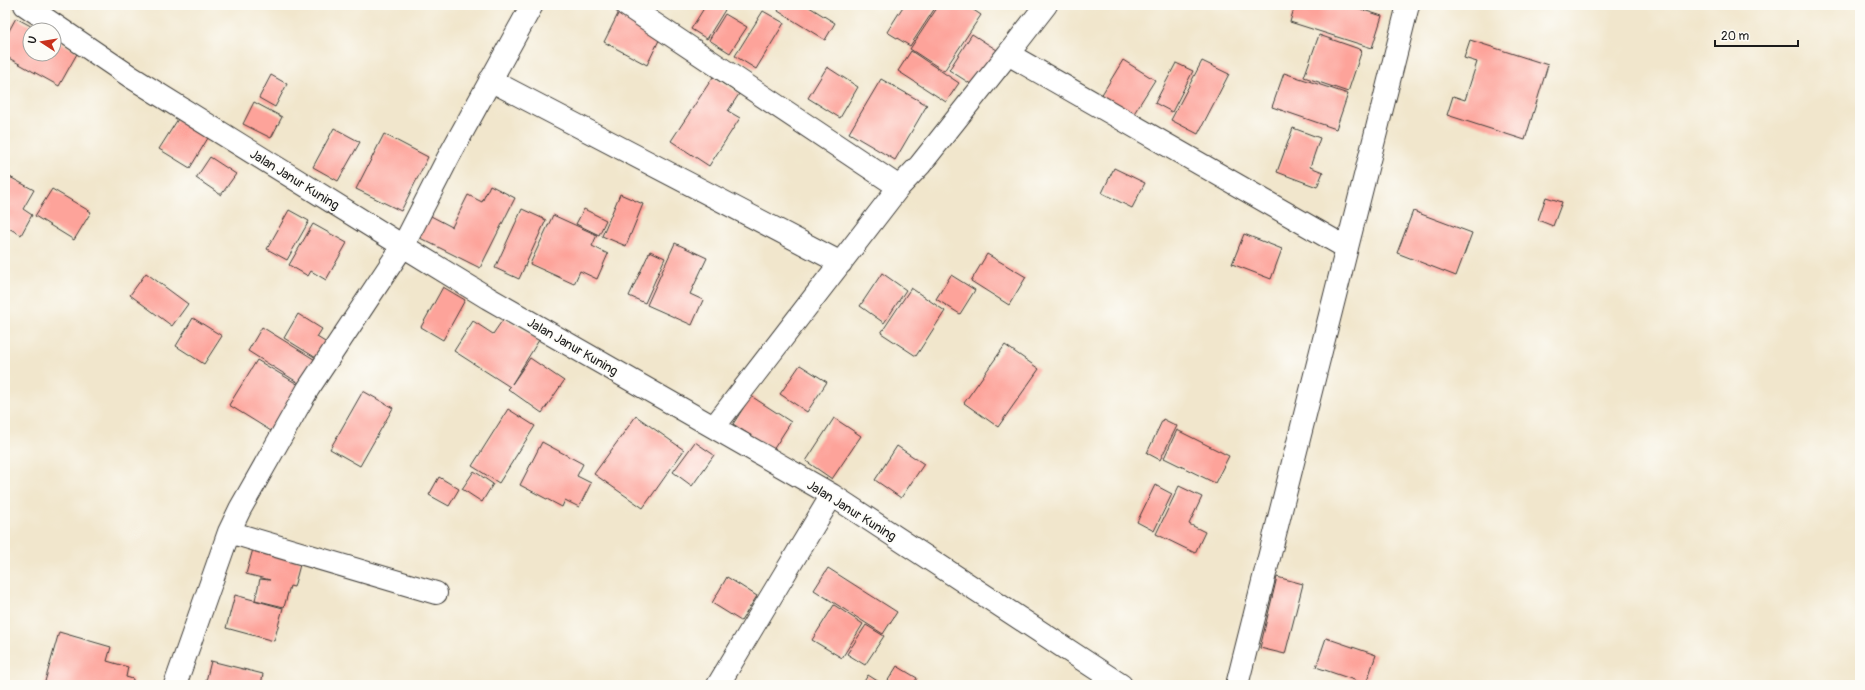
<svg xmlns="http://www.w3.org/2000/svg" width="1865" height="690" viewBox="0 0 1865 690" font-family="Pangolin,sans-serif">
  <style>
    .building { fill: #fda39a }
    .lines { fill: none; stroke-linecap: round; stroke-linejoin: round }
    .street-casing { stroke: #3c3a36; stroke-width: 24 }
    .street { stroke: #fff; stroke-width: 22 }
    .labels { text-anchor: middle; stroke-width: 3.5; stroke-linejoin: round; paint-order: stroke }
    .street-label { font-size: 13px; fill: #1c1c1c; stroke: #fdfcf7 }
  </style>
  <rect width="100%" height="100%" fill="#fdfcf7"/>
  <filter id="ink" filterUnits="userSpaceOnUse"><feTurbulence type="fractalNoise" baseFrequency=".025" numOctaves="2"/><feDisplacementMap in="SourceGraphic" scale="8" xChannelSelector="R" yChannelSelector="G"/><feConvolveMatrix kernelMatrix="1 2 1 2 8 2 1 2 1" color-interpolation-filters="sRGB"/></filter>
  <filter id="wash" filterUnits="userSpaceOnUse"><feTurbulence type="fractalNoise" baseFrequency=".012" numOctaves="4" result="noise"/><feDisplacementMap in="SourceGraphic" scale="16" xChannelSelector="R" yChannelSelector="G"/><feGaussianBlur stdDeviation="0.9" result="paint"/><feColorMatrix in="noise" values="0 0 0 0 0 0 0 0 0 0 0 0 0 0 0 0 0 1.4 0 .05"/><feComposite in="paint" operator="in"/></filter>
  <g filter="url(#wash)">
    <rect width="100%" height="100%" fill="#f1e6cc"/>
    <g id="blocks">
      <path class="building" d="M706,5H728L707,39L691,29Z
        M781,5H806L835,23L825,40L778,11Z
        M904,5H937L910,46L887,32Z
        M939,5H966L981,15L944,71L910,49Z
        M1295,5H1348L1382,16L1372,48L1290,22Z
        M1364,5H1381L1379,10Z
        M763,11L784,23L756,69L735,56Z
        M619,12L662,34L647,65L604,42Z
        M725,14L747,27L730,53L709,40Z
        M16,18L38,30H30V54H54V39L78,52L59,86L5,56V38Z
        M972,34L997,50L974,86L949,70Z
        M1319,35L1362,50L1348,92L1304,77Z
        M1470,40L1548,65L1525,140L1447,115L1453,96L1465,100L1477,62L1464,58Z
        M911,51L959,83L946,102L898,71Z
        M1123,60L1155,80L1133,115L1101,96Z
        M1202,61L1229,74L1198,134L1171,120Z
        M1176,63L1193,71L1172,112L1155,103Z
        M827,67L858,87L840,118L808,98Z
        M1284,73L1348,94L1336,129L1272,107Z
        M271,75L287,84L275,107L259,98Z
        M713,77L739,94L728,111L740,118L709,166L671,141Z
        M881,79L927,105L895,160L849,133Z
        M254,102L282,117L271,138L243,124Z
        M178,119L208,138L190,168L159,149Z
        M334,128L360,142L338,181L313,167Z
        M1293,128L1320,138L1310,167L1323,172L1317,187L1277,172Z
        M384,134L428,157L401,211L356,189Z
        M210,157L236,174L221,195L196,178Z
        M1114,168L1145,183L1132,208L1102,193Z
        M6,175L34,190L23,209L32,215L21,235L5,226Z
        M490,185L515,198L480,268L418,237L429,215L452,227L468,195L482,202Z
        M52,189L91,212L74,240L35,216Z
        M620,194L643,204L626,246L602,236Z
        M1546,197L1562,202L1553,226L1538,220Z
        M522,209L546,220L519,279L495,268Z
        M584,209L606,220L599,235L576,224Z
        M289,210L309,221L287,260L267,249Z
        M1413,211L1472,233L1456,276L1397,253Z
        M553,215L597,235L592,246L608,254L597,279L580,271L574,284L530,264Z
        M313,224L347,243L326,280L311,271L308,276L289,265Z
        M1244,234L1282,249L1271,279L1232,264Z
        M675,243L707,258L690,294L703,300L692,325L647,305Z
        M650,251L665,258L645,303L629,296Z
        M987,254L1026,277L1009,305L971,281Z
        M146,273L188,304L172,326L130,295Z
        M882,273L906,290L884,323L860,306Z
        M951,275L975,290L960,314L936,299Z
        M443,287L465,300L443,340L421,327Z
        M911,288L945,311L916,356L881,333Z
        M298,314L322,329L317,337L330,345L321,361L284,338Z
        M193,318L222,336L204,364L176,346Z
        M504,318L539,340L512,384L530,358L564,381L542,413L508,389L510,387L454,351L473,321L493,334Z
        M262,327L317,361L302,385L248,351Z
        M1005,345L1039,369L998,427L964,403Z
        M257,360L299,385L271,431L229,405Z
        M800,365L827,382L807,412L780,394Z
        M363,391L393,408L360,466L330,449Z
        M751,396L791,422L773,450L733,424Z
        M508,409L535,426L499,483L472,466Z
        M636,416L684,450L643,508L594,474Z
        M834,418L861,436L832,479L806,461Z
        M1163,419L1177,426L1160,460L1147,453Z
        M1177,430L1229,456L1215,483L1164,458Z
        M542,442L583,464L577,476L591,483L579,507L565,500L562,507L520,485Z
        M695,442L714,455L692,486L673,472Z
        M897,446L924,464L901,498L875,480Z
        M474,471L493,484L482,502L462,489Z
        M439,477L459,489L449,506L429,495Z
        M1155,485L1172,494L1154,531L1137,522Z
        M1179,486L1202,497L1189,524L1205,532L1195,553L1156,534Z
        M253,549L301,561L294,587L290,586L284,607L255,600L260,579L270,580L246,574Z
        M828,568L897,612L883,634L814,590Z
        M727,577L757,596L741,621L712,603Z
        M1277,577L1303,584L1285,654L1260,648Z
        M235,595L283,608L274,641L226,628Z
        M834,605L863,624L842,658L812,640Z
        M866,625L884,636L865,665L847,654Z
        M59,632L111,647L107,661L128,667L126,677L133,679L132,685H44Z
        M1326,638L1376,655L1366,684L1316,667Z
        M211,661L263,674L261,685H205Z
        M897,666L917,678L913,685H885Z
        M868,675L884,685H862Z"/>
    </g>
  </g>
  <g filter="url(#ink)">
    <use href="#blocks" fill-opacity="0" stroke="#3c3a36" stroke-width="1"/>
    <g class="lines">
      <defs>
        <path id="street" d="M25,5L131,77L403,246L488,298L832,495L1121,685
          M626,5L899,187L920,165L1008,54
          M1046,5L1008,54L1347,248
          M490,80L841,263
          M714,427L899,187
          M229,532L436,593
          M175,685L229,532L240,509L308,389L403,246L448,158L532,5
          M718,685L832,495
          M1237,685L1408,5"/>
      </defs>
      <use href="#street" class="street-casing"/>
      <use href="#street" class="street"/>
    </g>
  </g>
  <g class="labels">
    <g class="street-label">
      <text transform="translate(295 179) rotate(32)" y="5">Jalan Janur Kuning</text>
      <text transform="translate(573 346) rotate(30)" y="5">Jalan Janur Kuning</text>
      <text transform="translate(852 510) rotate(32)" y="5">Jalan Janur Kuning</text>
    </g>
  </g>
  <rect width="1865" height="690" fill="none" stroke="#fdfcf7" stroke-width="20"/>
  <g transform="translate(42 42) rotate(282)"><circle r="19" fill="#fdfcf7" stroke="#a3a29f"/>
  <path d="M0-3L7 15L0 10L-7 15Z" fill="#c8321e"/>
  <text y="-6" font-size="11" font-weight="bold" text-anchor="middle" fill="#1c1c1c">U</text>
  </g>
  <path d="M1715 40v6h83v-6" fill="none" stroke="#1c1c1c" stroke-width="2"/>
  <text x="1721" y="40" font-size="12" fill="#1c1c1c" stroke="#fdfcf7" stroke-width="3" paint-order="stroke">20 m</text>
</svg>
